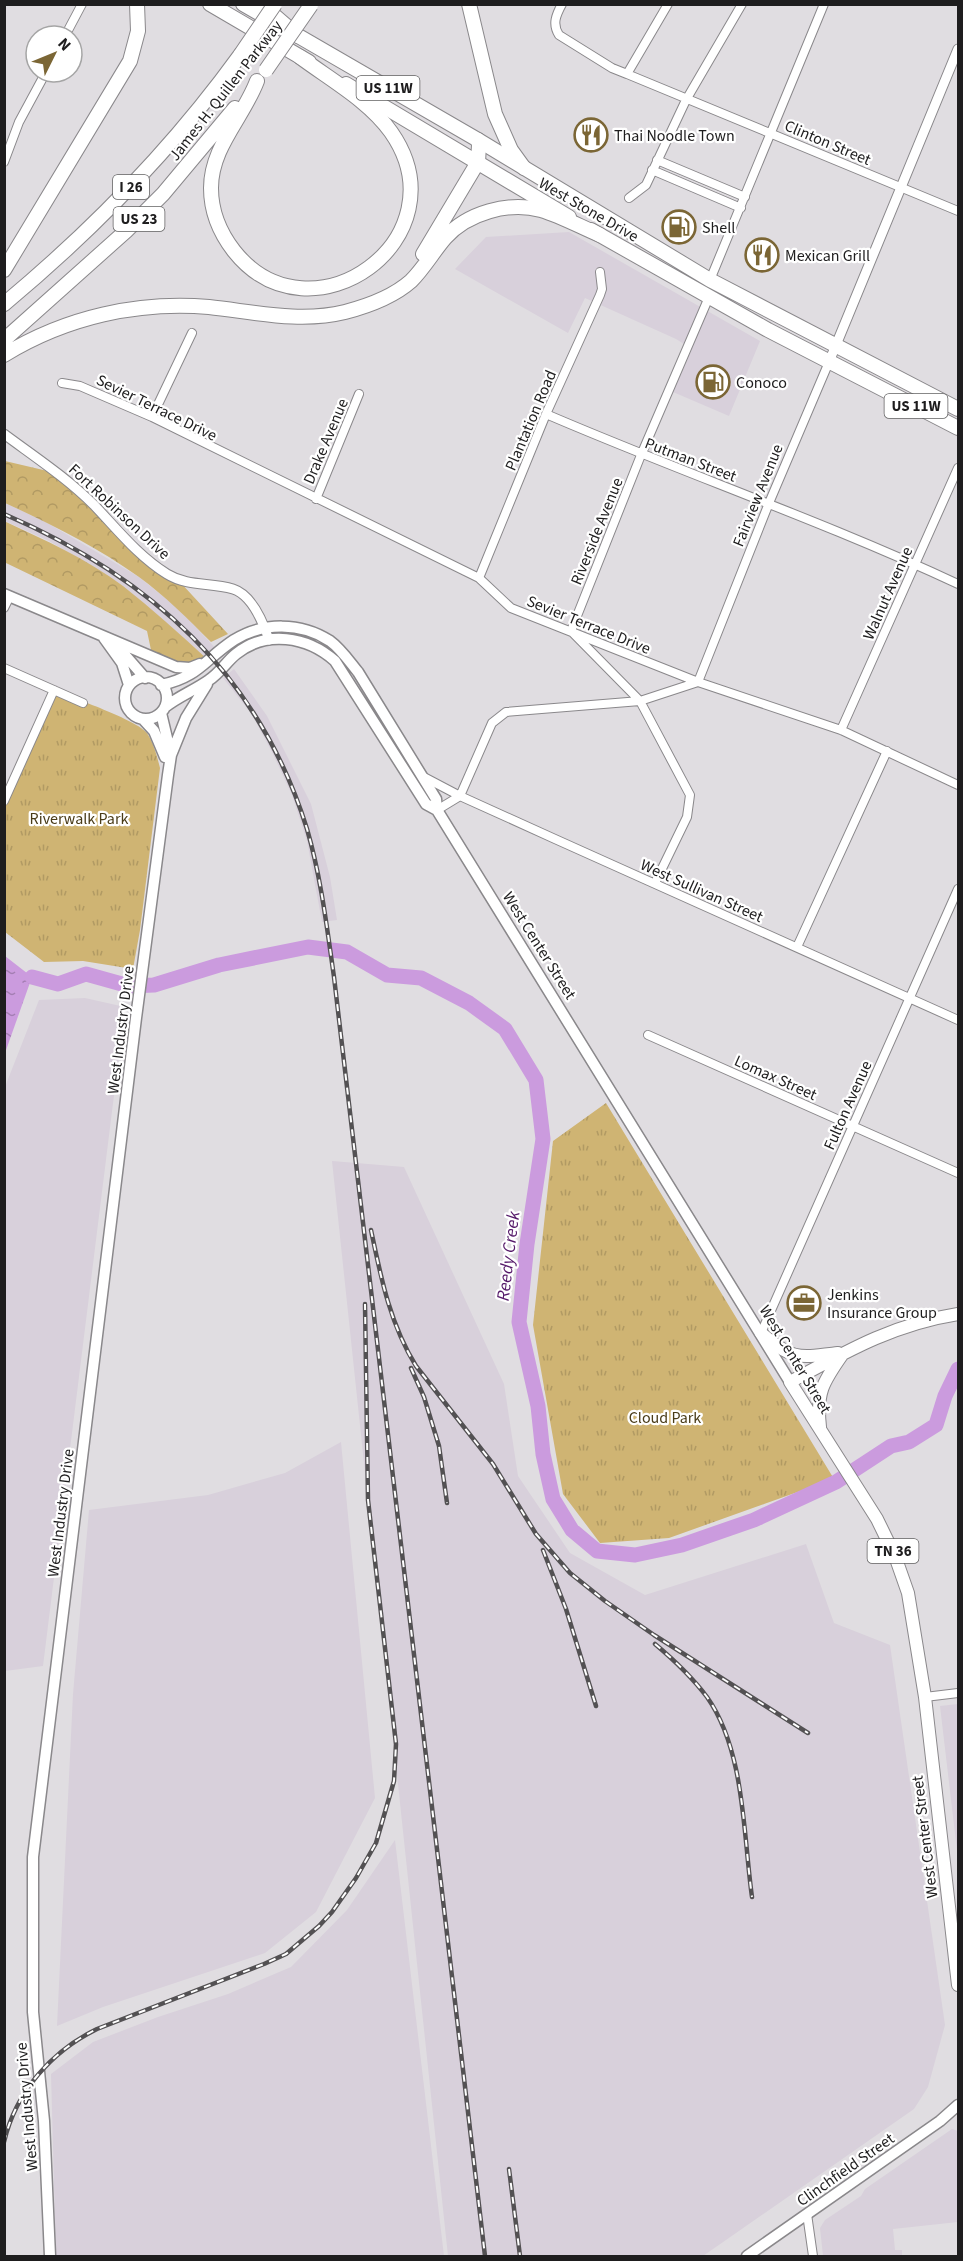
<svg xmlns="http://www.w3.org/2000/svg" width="963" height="2261" viewBox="0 0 963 2261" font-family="'Source Sans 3',sans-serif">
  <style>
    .built { fill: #d8d0db }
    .forest { fill: url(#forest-crowns) }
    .park { fill: url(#park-tufts) }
    .water { fill: url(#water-ripples) }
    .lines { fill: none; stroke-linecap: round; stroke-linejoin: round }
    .river { stroke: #cb9bde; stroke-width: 15 }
    .minor-casing { stroke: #8a888b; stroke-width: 10 }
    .tertiary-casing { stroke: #8a888b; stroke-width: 11 }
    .secondary-casing { stroke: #8a888b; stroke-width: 13 }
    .primary-casing { stroke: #8a888b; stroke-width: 14 }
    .trunk-casing { stroke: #8a888b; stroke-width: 16 }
    .motorway-casing { stroke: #8a888b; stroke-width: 16 }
    .minor { stroke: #fff; stroke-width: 8 }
    .tertiary { stroke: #fff; stroke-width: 9 }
    .secondary { stroke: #fff; stroke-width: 10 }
    .primary { stroke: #fff; stroke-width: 12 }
    .trunk { stroke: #fff; stroke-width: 14 }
    .motorway { stroke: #fff; stroke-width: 14 }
    .rail-casing { stroke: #535153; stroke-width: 4.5 }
    .rail { stroke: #fff; stroke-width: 2; stroke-dasharray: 7; stroke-linecap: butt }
    .motorway-bridge-casing { stroke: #8a888b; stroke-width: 16; stroke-linecap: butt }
    .motorway-bridge { stroke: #fff; stroke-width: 14 }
    .labels { text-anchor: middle; stroke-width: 4.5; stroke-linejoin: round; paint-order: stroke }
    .shield { fill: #fff; stroke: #626162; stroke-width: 1.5 }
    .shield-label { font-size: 15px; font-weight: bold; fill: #1e1d1e }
    .street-label { font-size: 16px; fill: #1e1d1e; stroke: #fff }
    .poi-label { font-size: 16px; fill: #1e1d1e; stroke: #fff; text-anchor: start }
    .park-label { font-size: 16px; fill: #493b18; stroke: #fff }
    .water-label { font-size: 18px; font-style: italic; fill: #551969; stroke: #fff }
  </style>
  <defs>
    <pattern id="forest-crowns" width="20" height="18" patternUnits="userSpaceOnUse" patternTransform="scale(1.5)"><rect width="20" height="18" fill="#cfb473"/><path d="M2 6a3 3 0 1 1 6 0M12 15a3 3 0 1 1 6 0" fill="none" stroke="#b19a63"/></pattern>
    <pattern id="park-tufts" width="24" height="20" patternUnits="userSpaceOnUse" patternTransform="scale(1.5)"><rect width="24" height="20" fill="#cfb473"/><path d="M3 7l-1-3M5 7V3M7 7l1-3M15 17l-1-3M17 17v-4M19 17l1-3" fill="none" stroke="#b19a63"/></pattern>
    <pattern id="water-ripples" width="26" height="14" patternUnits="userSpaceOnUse" patternTransform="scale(1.5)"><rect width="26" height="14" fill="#cb9bde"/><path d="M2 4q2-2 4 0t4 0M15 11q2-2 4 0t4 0" fill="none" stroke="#a47eb3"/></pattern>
  </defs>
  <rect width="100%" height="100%" fill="#e0dde1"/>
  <path class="built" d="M569,232L760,341L729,416L673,392L692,349L676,339L585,298L568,333L455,269L486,237Z
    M5,503L44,521L139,577L180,610L219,652L207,659L175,630L85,562L49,541L5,521Z
    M234,669L267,716L311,804L330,877L337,920L322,922L307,841L292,795L273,754L251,713L223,678Z
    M85,998L125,1007L43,1666L5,1671V1087L39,1000Z
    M332,1161L404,1167L504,1384L518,1476L570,1553L645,1595L806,1544L834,1623L890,1645L945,2025L928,2087L914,2109L703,2256H448Z
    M341,1442L375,1798L316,1912L265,1953L103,2007L57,2026L73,1694L89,1510L208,1495L285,1473Z
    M958,1704V1859L940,1706Z
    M395,1840L444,2256H56L51,2074L93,2042L158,2017L228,1994L291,1967L347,1910Z
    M952,2129L958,2131V2222L893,2229L895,2250H902V2256H823L820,2228L825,2220L861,2196L865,2189Z"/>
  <path class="forest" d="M5,461L56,473L123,537L180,582L228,634L211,642C188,619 165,596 139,577C97,547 51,524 5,503Z
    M4,521C45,540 87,559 123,586C152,609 180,634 207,659L176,667L151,650L147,631L6,563Z"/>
  <path class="park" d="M54,690C73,698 137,720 147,733C154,744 157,756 160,768L140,930L133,969L83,961L44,962L5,932V801Z
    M606,1103L834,1479L669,1538L600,1543L563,1494L533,1325L553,1141Z"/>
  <path class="water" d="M5,956L32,977L5,1053Z"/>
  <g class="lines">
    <path class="river" d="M32,977L58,984L86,974L129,986L154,985L219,965L308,947L347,952L387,975L421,978L469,1003L505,1029L536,1080L543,1139L527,1244L519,1322L538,1406L543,1454L553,1499L572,1530L597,1551L635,1555L682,1545L754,1520L836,1482L891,1446L909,1442L936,1425L945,1396L958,1369"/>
    <defs>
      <path id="minor" d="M562,4C556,15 552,24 559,35L612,68L627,74
        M668,4L627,74L958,211
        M65,36L82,4
        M657,160L745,197
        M4,162L19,122L46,72
        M652,170L741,208
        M629,198L646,185L686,100L742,4
        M710,280L824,4
        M62,383L80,386L152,417L479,578L511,608L698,682L841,730L958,785
        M546,414C683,473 823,521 958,584
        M152,417L192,333
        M316,499L359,394
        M479,578L546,414L600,295L602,289L600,272
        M4,608L10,596
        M4,668L83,703
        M841,730L958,468
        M422,776L460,796L555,839L958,1020
        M460,796L492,723L506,712L640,701L698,682L769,503L829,362
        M4,801L54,690
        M437,810L460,796
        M655,883L687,817L690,795L640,701L571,631L641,455L709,297
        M797,947L887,751
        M648,1035L958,1173
        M761,1333L958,889
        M925,1697L958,1693
        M807,2214L813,2256"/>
      <path id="tertiary" d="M829,362L958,49
        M4,434C35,457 67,478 94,505C117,529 138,556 167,574C188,587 210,582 233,589C252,595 263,622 269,640"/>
      <path id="secondary" d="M4,594L176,667L190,668L200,664
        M104,638L122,663L129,685
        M118,647L145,678
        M125 698a21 21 0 1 1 42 0a21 21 0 1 1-42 0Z
        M161,685C199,677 205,659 234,640C263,622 301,622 330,641C341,649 349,661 358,672L436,799L437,810L790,1382
        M165,707C179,696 195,690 209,680C220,673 226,662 236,654C266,630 307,636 335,661L426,804L437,810
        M143,719L154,731L165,757
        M171,755L186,718L207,684
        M50,2256L44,2121L33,2012V1857L136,1018L168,775L171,755L161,713
        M747,2256L940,2121L958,2105"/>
      <path id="primary" d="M958,1314C894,1324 847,1351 790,1382L877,1519L895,1556L908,1593L925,1697L958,1985
        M761,1333C793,1360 797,1358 838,1353
        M820,1427C816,1393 823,1382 842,1355"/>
      <path id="trunk" d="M210,4L309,62
        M243,4L478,140L710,280L958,409
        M346,84L569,217
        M591,230L768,330L958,428"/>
      <path id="motorway" d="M261,4L298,36
        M469,4L495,114L511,150L524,168
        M257,81C243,118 211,147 211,188C211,211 220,233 234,251C311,348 465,238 391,132C369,101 331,80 300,57
        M423,254L478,162L479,145L478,140
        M4,270L130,61L138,31L137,4
        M4,304C93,230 173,148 241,54
        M4,340L126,231L163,194L235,108
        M4,355C66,317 138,301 209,307C255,312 300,323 345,312C368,306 393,297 411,281C424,268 433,252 445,238C467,213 509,201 541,210C561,216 581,227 600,235"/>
    </defs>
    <use href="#minor" class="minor-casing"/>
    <use href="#tertiary" class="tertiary-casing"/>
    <use href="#secondary" class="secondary-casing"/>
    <use href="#primary" class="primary-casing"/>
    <use href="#trunk" class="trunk-casing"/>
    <use href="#motorway" class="motorway-casing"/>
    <use href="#minor" class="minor"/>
    <use href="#tertiary" class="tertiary"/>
    <use href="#secondary" class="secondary"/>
    <use href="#primary" class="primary"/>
    <use href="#trunk" class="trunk"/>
    <use href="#motorway" class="motorway"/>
    <defs>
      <path id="rail" d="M4,514C150,577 259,674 307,829C321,877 327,928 334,977L485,2256
        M371,1230C381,1278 390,1324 416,1366L493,1464L536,1534L570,1573L605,1601L654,1635L808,1733
        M411,1368L424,1397L439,1446L447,1503
        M543,1550L566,1609L596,1706
        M655,1644C674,1660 692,1677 707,1697C745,1751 743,1833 752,1897
        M4,2142C16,2091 52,2051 97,2029L264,1964L286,1954L319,1926L332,1912L356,1878L376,1843L394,1781L396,1744L368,1500L365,1304
        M509,2169L520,2256"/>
    </defs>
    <use href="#rail" class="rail-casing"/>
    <use href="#rail" class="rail"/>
    <defs>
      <path id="motorway-bridge" d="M241,54L275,4
        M266,70L311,5"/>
    </defs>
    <use href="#motorway-bridge" class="motorway-bridge-casing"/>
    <use href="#motorway-bridge" class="motorway-bridge"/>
  </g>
  <defs>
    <symbol id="restaurant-ring" viewBox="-11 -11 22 22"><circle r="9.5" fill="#fff" stroke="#7b6635" stroke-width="1.5"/><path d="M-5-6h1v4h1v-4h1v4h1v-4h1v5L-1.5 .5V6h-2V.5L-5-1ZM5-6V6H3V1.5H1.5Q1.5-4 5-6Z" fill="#7b6635"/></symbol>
    <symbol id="fuel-ring" viewBox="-11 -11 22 22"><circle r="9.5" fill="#fff" stroke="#7b6635" stroke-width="1.5"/><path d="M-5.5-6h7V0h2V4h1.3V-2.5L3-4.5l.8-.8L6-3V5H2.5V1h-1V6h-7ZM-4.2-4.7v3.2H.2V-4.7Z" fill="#7b6635"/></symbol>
    <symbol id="office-ring" viewBox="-11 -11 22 22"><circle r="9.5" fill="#fff" stroke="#7b6635" stroke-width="1.5"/><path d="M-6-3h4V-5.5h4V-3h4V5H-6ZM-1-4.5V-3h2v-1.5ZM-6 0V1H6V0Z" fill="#7b6635"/></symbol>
  </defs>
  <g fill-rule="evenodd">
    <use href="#restaurant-ring" x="572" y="116" width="38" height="38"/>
    <use href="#fuel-ring" x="660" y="208" width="38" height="38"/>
    <use href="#restaurant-ring" x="743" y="236" width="38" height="38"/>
    <use href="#fuel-ring" x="694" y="363" width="38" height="38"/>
    <use href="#office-ring" x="785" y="1284" width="38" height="38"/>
  </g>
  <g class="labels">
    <g class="shield">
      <rect x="356.5" y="76" width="63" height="24" rx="4.5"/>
      <rect x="113" y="175" width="36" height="24" rx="4.5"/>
      <rect x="113.5" y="207" width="51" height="24" rx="4.5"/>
      <rect x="884.5" y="394" width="63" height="24" rx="4.5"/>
      <rect x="867.5" y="1539" width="51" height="24" rx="4.5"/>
    </g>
    <g class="shield-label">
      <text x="388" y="93">US 11W</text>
      <text x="131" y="192">I 26</text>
      <text x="139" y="224">US 23</text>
      <text x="916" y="411">US 11W</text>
      <text x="893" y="1556">TN 36</text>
    </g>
    <g class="street-label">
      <text transform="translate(225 90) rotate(-52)" y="6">James H. Quillen Parkway</text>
      <text transform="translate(828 142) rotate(23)" y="6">Clinton Street</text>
      <text transform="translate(589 209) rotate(30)" y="6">West Stone Drive</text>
      <text transform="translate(157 407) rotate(26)" y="6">Sevier Terrace Drive</text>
      <text transform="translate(530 420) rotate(-67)" y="6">Plantation Road</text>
      <text transform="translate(325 441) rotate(-67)" y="6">Drake Avenue</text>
      <text transform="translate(691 459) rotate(21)" y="6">Putman Street</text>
      <text transform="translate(757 495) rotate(-68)" y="6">Fairview Avenue</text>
      <text transform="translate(120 511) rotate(43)" y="6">Fort Robinson Drive</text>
      <text transform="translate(596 531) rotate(-68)" y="6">Riverside Avenue</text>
      <text transform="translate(887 593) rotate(-66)" y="6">Walnut Avenue</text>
      <text transform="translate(589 624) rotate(22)" y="6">Sevier Terrace Drive</text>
      <text transform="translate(702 890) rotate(24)" y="6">West Sullivan Street</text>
      <text transform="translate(540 945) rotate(58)" y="6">West Center Street</text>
      <text transform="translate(120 1030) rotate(-83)" y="6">West Industry Drive</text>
      <text transform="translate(776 1077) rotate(24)" y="6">Lomax Street</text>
      <text transform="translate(847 1105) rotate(-66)" y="6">Fulton Avenue</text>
      <text transform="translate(796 1359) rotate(59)" y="6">West Center Street</text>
      <text transform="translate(60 1513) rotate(-83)" y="6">West Industry Drive</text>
      <text transform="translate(924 1837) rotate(-97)" y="6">West Center Street</text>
      <text transform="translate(26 2107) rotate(-95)" y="6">West Industry Drive</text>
      <text transform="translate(845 2169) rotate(-35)" y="6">Clinchfield Street</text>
    </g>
    <g class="poi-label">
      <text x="614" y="141">Thai Noodle Town</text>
      <text x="702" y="233">Shell</text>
      <text x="785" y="261">Mexican Grill</text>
      <text x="736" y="388">Conoco</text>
      <text x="827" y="1300">Jenkins<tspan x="827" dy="18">Insurance Group</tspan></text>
    </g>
    <g class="park-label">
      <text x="79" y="824">Riverwalk Park</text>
      <text x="665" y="1423">Cloud Park</text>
    </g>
    <g class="water-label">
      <text transform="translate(508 1256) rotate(-83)" y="6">Reedy Creek</text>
    </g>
  </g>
  <rect width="963" height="2261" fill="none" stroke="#1e1d1e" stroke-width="12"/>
  <g transform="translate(54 54) rotate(47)"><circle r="28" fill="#ffffff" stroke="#a5a5a5" stroke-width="1.5"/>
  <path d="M0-4.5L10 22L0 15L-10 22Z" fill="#7b6635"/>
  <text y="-9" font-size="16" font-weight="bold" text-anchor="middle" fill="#1e1d1e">N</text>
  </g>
</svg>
